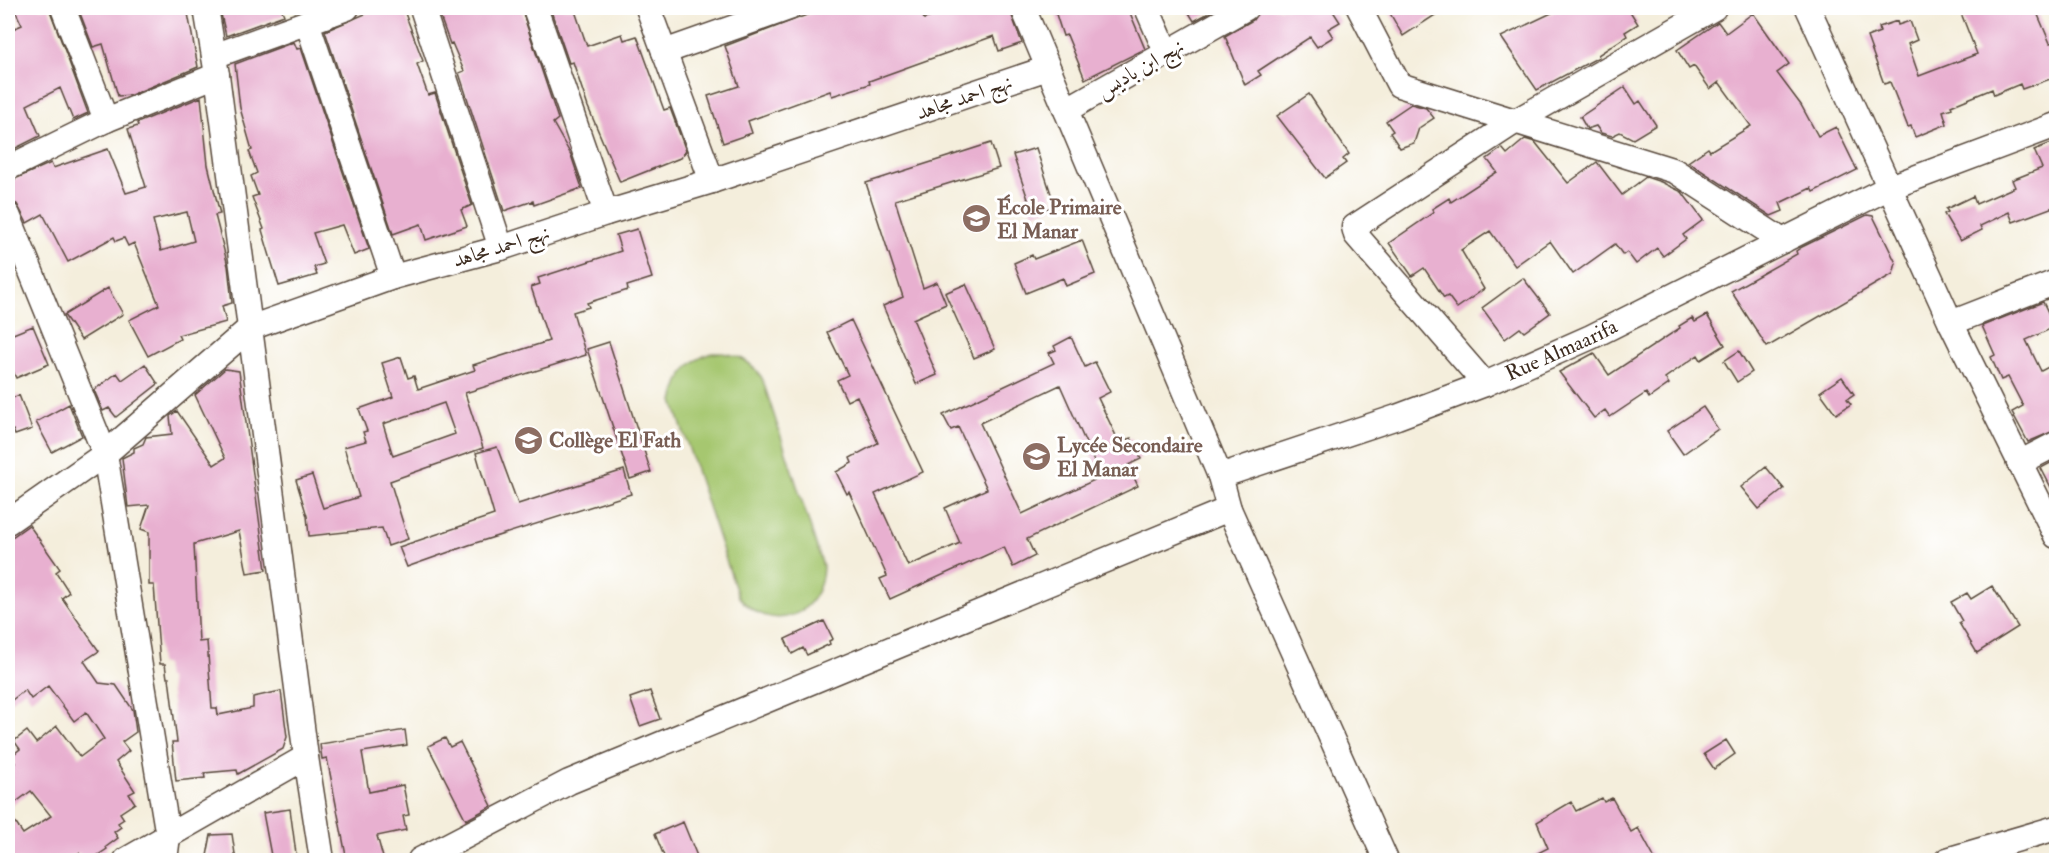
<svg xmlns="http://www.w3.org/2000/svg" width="2064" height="868" viewBox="0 0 2064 868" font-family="'IM FELL Double Pica',Amiri,serif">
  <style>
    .green { fill: #a6c770; stroke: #707847; stroke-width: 1.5 }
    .building { fill: #e8b0d0; fill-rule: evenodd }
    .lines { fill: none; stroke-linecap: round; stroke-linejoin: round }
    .minor-casing { stroke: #57473a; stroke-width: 27 }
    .minor { stroke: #fff; stroke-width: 24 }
    .labels { text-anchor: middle; stroke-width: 6; stroke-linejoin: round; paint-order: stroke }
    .street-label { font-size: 21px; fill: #3b2a1e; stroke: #fff }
    .education-label { font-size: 21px; font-weight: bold; fill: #785e54; stroke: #fff; text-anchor: start }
  </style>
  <rect width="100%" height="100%" fill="#fff"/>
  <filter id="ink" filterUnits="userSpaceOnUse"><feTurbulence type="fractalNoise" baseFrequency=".0167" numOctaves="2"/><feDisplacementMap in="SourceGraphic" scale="12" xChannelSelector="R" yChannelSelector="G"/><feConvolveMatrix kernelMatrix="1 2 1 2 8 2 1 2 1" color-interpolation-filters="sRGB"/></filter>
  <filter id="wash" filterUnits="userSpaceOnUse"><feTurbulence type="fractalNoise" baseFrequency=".008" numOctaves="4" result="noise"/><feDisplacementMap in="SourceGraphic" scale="24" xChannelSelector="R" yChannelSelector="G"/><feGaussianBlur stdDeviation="1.35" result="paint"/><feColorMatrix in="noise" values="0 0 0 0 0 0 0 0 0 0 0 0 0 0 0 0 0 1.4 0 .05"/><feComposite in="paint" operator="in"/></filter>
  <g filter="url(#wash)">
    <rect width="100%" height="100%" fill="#f4eedc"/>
    <path class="green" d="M712,353C735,352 749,359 762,378L823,566C822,616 771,637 738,596L673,401C679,376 686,361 712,353Z"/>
    <g id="blocks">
      <path class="building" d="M14,8H49L88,113L73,120L60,88L27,105L40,136L8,152V31L22,25Z
        M78,8H187L198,67L131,95L118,96L103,44L93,47Z
        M240,8H281L284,15L226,36L221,14Z
        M379,8H403L423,61L417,64L428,95L435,93L472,205L461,210L467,226L426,240L421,224L393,234L325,31Z
        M437,8H521L558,119L553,123L571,155L582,188L534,205L533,201L504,211L459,73L464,71L452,43L450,44Z
        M550,8H574L587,46L622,34L624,40L637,36L664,110L670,108L686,151L680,158L620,182L588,107L573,62L569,63Z
        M825,8H919L924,19L962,8H1009L1022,43L999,51L994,36L869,81L870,84L832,96L830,91L748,121L752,133L723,143L708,96L739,86L725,46Z
        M1054,8H1128L1145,49L1085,79L1067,35L1063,36Z
        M1186,8H1218L1194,21Z
        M1260,8H1331L1340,22L1328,29L1333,37L1317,47L1310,37L1258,71L1261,75L1245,85L1225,36L1253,20Z
        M1387,8H1446L1403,36Z
        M1562,8H1628L1638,24L1625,32L1627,36L1598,55L1599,57L1537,90L1501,37Z
        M1959,8H2035L2050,43L2056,41V77L2022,89L2020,84L1994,95L1992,89L1951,106L1952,108L1943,111L1947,124L1915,137L1911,126L1908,127L1890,82L1884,84L1867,37L1880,32L1879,27L1897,21L1898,25L1910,21L1917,40L1908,44L1919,76L1977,54Z
        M1753,13L1789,64L1777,73L1801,105L1818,136L1836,127L1857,170L1813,192L1811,188L1780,203L1783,211L1771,216L1688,162L1708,148L1710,151L1751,126L1719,82L1710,89L1694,66L1689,69L1677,50L1718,22L1726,33Z
        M294,42L297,49L301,48L369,249L354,255L342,225L313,233L324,264L314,267L317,275L279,286L262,230L264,229L252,197L258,195L251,176L257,173L249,151L252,150L240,108L235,64Z
        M1625,87L1636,104L1640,101L1656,125L1633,139L1620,132L1612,136L1601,133L1596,126L1587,129L1580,117Z
        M1309,94L1349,154L1343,159L1346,163L1325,178L1277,116Z
        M201,97L208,165L220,214L215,215L228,266L232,303L222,306L226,322L178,335L180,339L148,356L129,320L159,305L134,243L128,246L124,238L116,241L114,237L68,262L43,214L27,223L17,204L8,201V182L51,163L53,168L108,149L126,193L146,187L128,129L138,126L137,123ZM187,212L194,241L161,251L153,220Z
        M1411,104L1426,108L1434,118L1419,128L1414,143L1400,148L1390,133L1393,131L1386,121Z
        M1525,139L1535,142L1568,183L1597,162L1622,195L1646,177L1661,182L1682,192L1703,220L1683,235L1686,239L1663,256L1657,248L1636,264L1627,252L1623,255L1615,244L1573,274L1550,241L1515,266L1490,231L1461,250L1484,289L1457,308L1448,296L1444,298L1424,268L1412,276L1389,243L1434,212L1432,209L1449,198L1451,202L1497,172L1487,159L1502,148L1507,154Z
        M2056,141V206L2013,222L2009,212L1980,226L1982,230L1960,241L1944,214L1948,212L1946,209L1973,196L1976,204L2015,187L2012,180L2042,168L2034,150Z
        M991,143L999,168L895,200L923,288L937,282L946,304L913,319L937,375L916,384L883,306L903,297L866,183Z
        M1036,148L1055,206L1033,214L1013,155Z
        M1867,215L1873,216L1896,263L1893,274L1767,347L1731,291L1797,254L1796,251L1802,247Z
        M637,229L652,278L627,286L628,290L587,303L589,307L573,312L586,355L465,393L483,448L390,481L408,539L388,546L382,528L309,536L307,516L296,480L312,475L323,508L359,497L344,447L366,441L363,432L367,431L359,409L393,397L382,363L401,357L408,378L414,376L418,389L475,370L473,365L549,341L531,287L540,284L538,278L621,251L616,235ZM444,403L455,434L393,456L383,424Z
        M1082,240L1095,274L1066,286L1063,278L1026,293L1014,263L1032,255L1034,259Z
        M1523,278L1550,313L1524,332L1520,328L1505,339L1482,308Z
        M966,284L995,349L974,358L945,293Z
        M108,288L123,314L81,340L64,315Z
        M2043,302L2055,327L2026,340L2041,371L2056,363V430L2028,442L2012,412L2023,406L2008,377L2001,380L1991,357L1995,355L1982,326Z
        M1707,315L1725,345L1701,360L1698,355L1665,378L1669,384L1649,398L1646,393L1610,417L1605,410L1594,418L1559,372L1594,353L1609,375L1680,328L1679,326L1692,318L1695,322Z
        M851,320L923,472L875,494L908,566L960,543L945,508L987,489L958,427L951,430L943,415L1054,363L1049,353L1056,350L1054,346L1071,337L1085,367L1095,362L1110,392L1098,398L1119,442L1131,438L1141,459L1128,465L1138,486L1027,539L1035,556L1013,567L1004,547L890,599L880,579L887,576L849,492L847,494L836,472L852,463L850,458L878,443L857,396L847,401L837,380L848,375L827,332ZM1060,385L1101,477L1022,514L980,423Z
        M33,326L49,364L16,378L8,359V336Z
        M609,342L651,472L630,479L587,349Z
        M1739,351L1752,372L1737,382L1724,361Z
        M145,364L158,384L116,417L109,408L103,411L94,390L117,373L122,380Z
        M225,369L239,371L266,570L247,573L239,531L194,544L199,642L207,641L212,708H217L218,715L253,708V697L281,691L287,737L283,749L238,774L237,770L204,773L205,778L176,781L172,742H177L169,678H167L165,664H160L154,585H149V532L141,529L149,505L128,507L122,458L134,452V448L143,444L146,437L172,434L170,416L177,411L214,465L225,458L195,395Z
        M1842,377L1854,394L1847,399L1851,404L1836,414L1820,392Z
        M19,395L32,429L15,435L13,430L8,433V400Z
        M69,404L82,436L52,452L36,422Z
        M1703,407L1718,429L1683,454L1667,431Z
        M497,447L518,504L624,470L631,494L469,545L407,567L399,547L494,515L476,453Z
        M2056,460V497L2041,468Z
        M1766,467L1784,489L1759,509L1741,487Z
        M29,525L60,569L56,572L69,592L62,598L99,651L84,661L99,683L116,685L133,710L136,732L122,742L129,751L116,762L135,791L129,794L135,803L120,813L124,819L118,823L121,827L114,832L118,838L106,847L107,849L89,861H83L79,853L62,861H8V812L23,834L51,816L31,791L8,808V769L15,763L10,757L20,749L14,741L27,731L36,743L57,726L80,757L104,739L86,712L74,721L48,686L31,699L25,690L8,703V540Z
        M1992,586L2018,627L1977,653L1959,623L1962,621L1951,602L1967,593L1971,599Z
        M824,621L833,639L829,641L830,644L807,655L803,648L792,654L785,639Z
        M650,691L660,719L640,726L630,698Z
        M405,730L407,745L362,752L369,792L403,785L409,815L403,816L406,830L377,836L384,861H347L327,758L322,759L320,744Z
        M445,738L450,747L460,742L492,806L466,820L428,746Z
        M1726,740L1735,754L1714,769L1704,754Z
        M1602,798L1604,802L1612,798L1631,832L1638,828L1656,861H1522L1548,848L1537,822L1571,802L1576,811Z
        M290,809L297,861H272L263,813Z
        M683,822L699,861H666L655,834Z
        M232,834L236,861H206L211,835Z"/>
    </g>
  </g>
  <g filter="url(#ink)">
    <use href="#blocks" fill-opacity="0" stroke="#57473a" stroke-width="1.5"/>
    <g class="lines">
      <defs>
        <g id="minor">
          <path d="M63,8L106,120"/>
          <path d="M206,8L217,75L306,757L322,860"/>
          <path d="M422,8L501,248"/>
          <path d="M535,8L606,213"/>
          <path d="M648,8L712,181"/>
          <path d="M1023,8L1220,476L1229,509L1386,860"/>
          <path d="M1147,8L1167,54"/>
          <path d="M1359,8L1399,85L1675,171L1783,241"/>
          <path d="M1808,8L1951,323L2056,536"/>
          <path d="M307,22L393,277"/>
          <path d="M664,52L789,8"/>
          <path d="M214,56L347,8"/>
          <path d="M1066,110L1246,8"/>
          <path d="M8,168L106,120L217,75"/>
          <path d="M8,215L105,454L168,836L165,860"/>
          <path d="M1951,323L2056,282"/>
          <path d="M1485,384L1356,235L1354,227L1516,121L1714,8"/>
          <path d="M2019,463L2056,444"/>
          <path id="s1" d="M1220,476L1397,417L1485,384L1591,337L1888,188L2056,125"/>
          <path d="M8,522L105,454L250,328L393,277L501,248L606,213L712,181L1048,68"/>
          <path d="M126,860L306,757"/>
          <path d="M420,860L569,782L1229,509"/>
          <path d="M1947,860L2056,828"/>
        </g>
      </defs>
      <use href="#minor" class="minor-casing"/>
      <use href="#minor" class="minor"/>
    </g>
  </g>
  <defs>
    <symbol id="school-disc" viewBox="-11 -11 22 22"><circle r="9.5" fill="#8d6e63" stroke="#fff"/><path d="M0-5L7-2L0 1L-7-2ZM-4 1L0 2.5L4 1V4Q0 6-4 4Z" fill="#fff"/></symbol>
  </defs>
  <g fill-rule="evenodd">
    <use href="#school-disc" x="960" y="202" width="33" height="33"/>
    <use href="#school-disc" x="512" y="424" width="33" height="33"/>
    <use href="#school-disc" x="1020" y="440" width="33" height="33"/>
  </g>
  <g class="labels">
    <g class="street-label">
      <text transform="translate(1140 68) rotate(-30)" y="7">نهج ابن باديس</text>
      <text transform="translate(964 97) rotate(-19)" y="7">نهج احمد مجاهد</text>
      <text transform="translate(501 246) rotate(-17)" y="7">نهج احمد مجاهد</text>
      <text dy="7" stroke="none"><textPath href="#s1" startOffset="364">Rue Almaarifa</textPath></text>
    </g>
    <g class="education-label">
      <text x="997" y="214">École Primaire<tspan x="997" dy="24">El Manar</tspan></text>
      <text x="549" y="447">Collège El Fath</text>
      <text x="1057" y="452">Lycée Secondaire<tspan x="1057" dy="24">El Manar</tspan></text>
    </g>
  </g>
  <rect width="2064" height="868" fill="none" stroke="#fff" stroke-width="30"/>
</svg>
